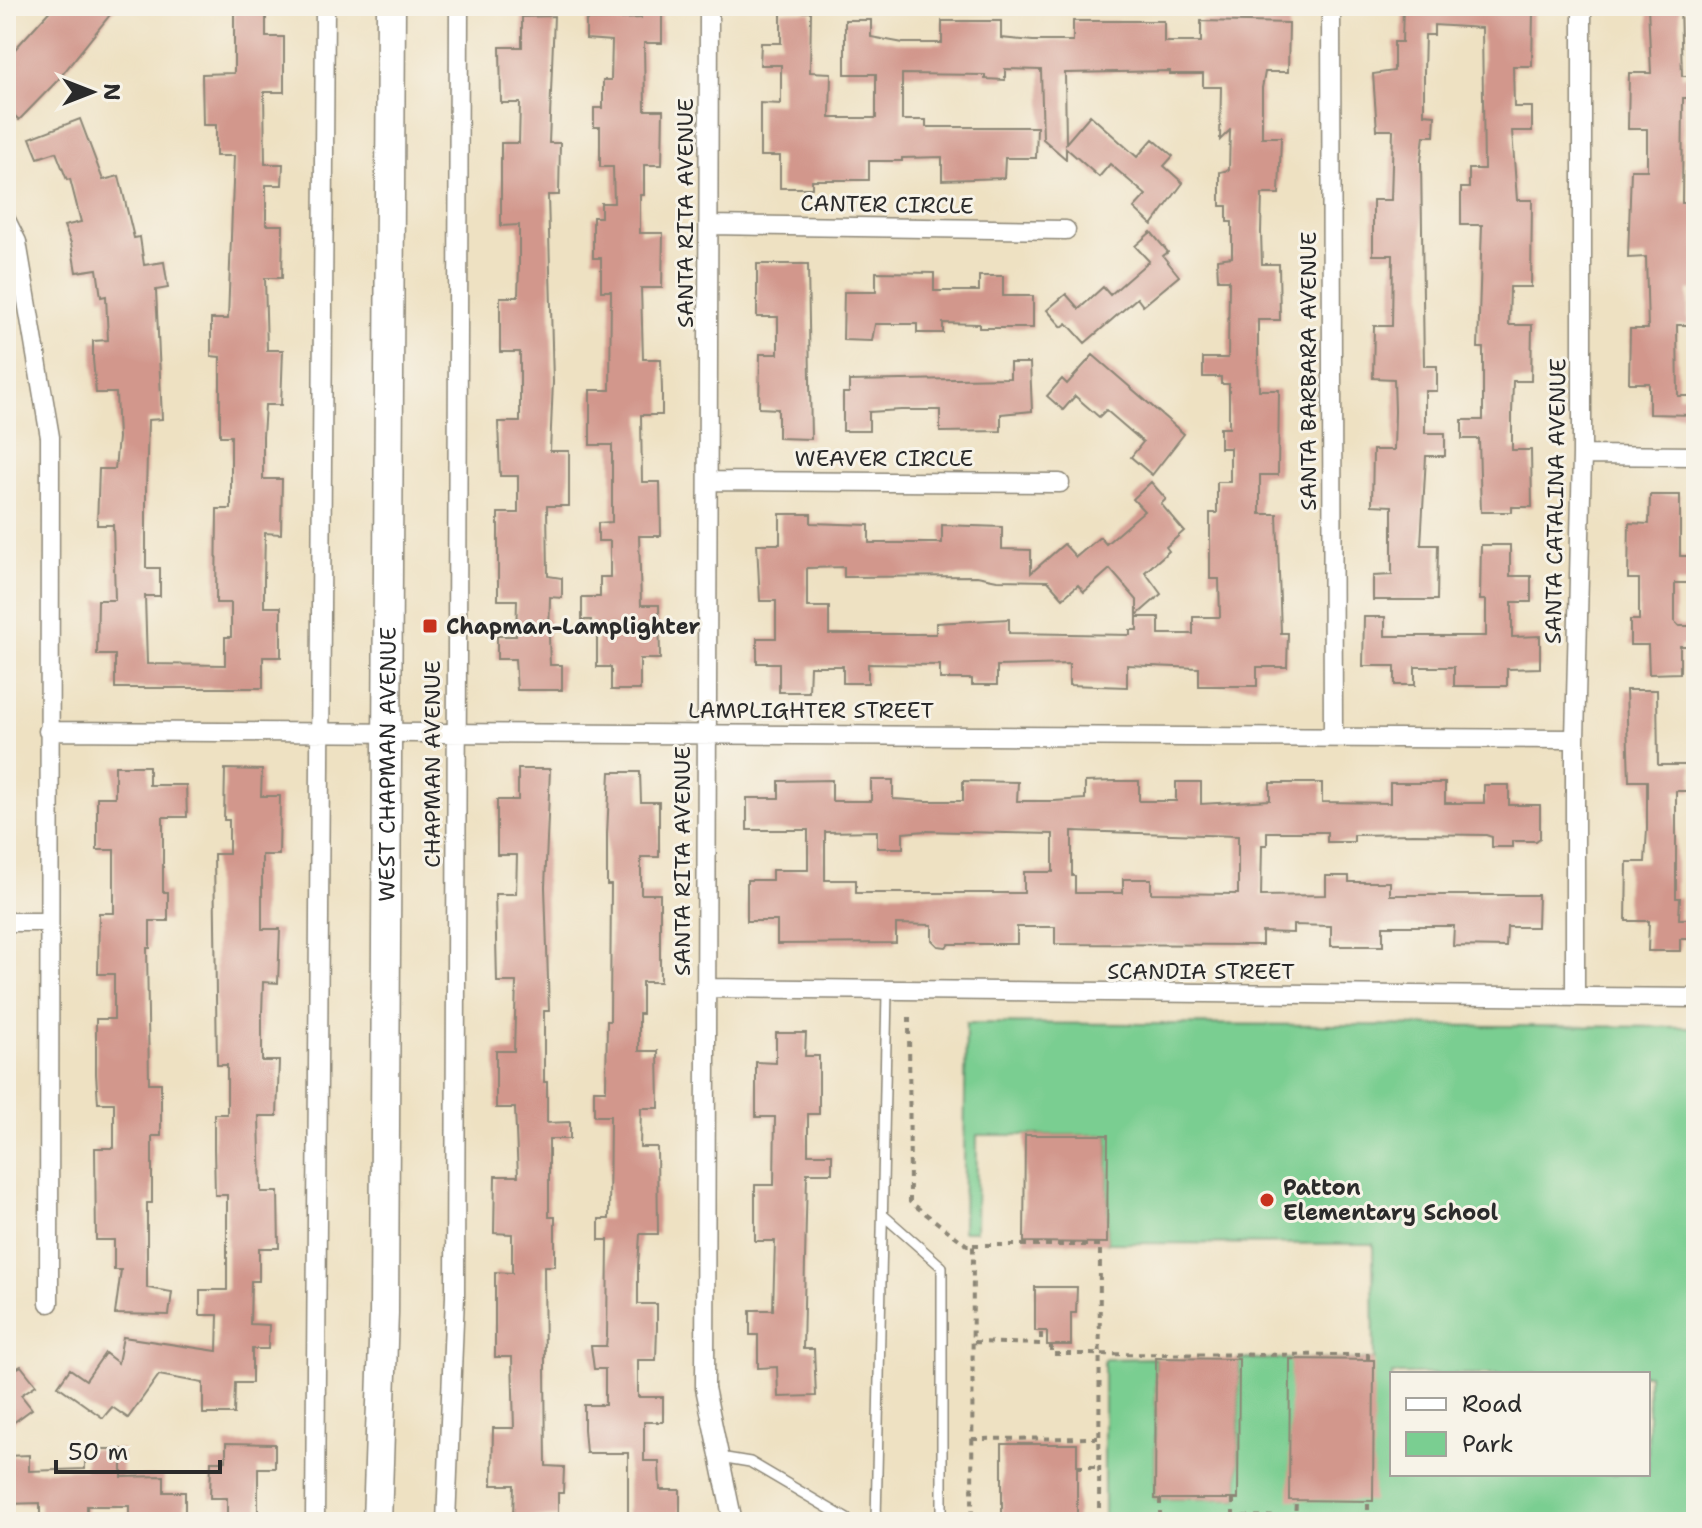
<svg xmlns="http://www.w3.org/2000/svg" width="1702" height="1528" viewBox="0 0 1702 1528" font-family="'Shantell Sans',sans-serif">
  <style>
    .green { fill: #7ace91; stroke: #527c5e; stroke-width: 2; fill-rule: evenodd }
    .building { fill: #d2978c; fill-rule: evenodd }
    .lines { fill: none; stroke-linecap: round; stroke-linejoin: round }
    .service-casing { stroke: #8c8676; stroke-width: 12 }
    .minor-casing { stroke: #8c8676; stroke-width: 21 }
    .primary-casing { stroke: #8c8676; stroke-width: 31 }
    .path { stroke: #8c8676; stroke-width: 4; stroke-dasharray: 6 6; stroke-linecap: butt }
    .service { stroke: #fff; stroke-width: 9 }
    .minor { stroke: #fff; stroke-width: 18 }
    .primary { stroke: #fff; stroke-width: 28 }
    .poi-dot { fill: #c8321e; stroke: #f7f3e8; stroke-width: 3 }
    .labels { text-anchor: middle; stroke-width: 6; stroke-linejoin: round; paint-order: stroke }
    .street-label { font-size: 22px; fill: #2b2b2b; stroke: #f7f3e8 }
    .poi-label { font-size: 22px; font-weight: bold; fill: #2b2b2b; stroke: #f7f3e8; text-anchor: start }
  </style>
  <rect width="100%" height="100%" fill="#f7f3e8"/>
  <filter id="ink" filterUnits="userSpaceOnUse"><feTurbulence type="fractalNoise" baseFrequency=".0125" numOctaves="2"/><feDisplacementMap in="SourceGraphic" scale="16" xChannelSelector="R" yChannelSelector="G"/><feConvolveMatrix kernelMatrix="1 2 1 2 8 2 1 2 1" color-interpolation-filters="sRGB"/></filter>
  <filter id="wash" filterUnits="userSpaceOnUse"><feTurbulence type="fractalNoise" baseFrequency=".006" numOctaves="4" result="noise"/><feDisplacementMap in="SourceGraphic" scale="32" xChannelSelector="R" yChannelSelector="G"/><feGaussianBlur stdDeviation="1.8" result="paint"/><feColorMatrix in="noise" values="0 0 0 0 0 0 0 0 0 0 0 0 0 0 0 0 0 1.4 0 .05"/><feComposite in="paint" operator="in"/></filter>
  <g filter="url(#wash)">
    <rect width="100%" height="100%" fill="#eee1c2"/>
    <path class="green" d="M966,1023L1696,1027V1522H1104V1359L1156,1358L1155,1499H1238L1239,1359L1374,1360L1373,1244L1107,1243L1108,1135H977L976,1231H963ZM1392,1374H1648V1474H1392Z"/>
    <g id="blocks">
      <path class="building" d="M54,6H117L57,81L19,120L6,107V59Z
        M641,6H662V43H644L645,110H663L662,165H644V195H640V233H663L662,288H641L643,359H661L662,390V415H641L642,482H660L661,536H639L641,605H659L660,659H640V690H611V667H597V629H591V620H582V597H600V577H610V541H598V523L612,522V445H590V390H610L611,291H601V258H593V217H601V203H614L613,167H600V127H594V108H603V80H611L612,41L586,39V20L641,18Z
        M1403,6H1515V12H1533L1532,66H1513L1514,107H1532V131H1512L1517,200H1532L1531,287H1510L1509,325H1532L1531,381H1513L1512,413V450H1531L1532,507H1512V512H1481L1479,439H1462V420H1483V348H1478L1482,225H1461V188H1469V169H1484L1482,28L1434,25V35H1425L1424,72V114L1435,115L1434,136H1424L1421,161L1424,366H1437V391H1425V433H1445V456H1426L1421,545H1438L1437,600H1373V576L1392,575V506L1372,505L1373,450H1394L1395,411L1394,379L1373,378L1374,326H1392L1393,255H1373V200H1391L1393,130H1377L1373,74L1394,71V42H1402Z
        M1648,6H1680L1682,76H1696V98H1683L1682,203H1696V290H1688V325H1677L1678,396H1695L1694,415L1649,414V383H1629L1630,329H1648L1646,257L1628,258L1631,170H1647V129H1628L1629,73H1651Z
        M234,7H266V37H284V92H264L265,164H283L282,185H266V225H283L282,278H265L267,350H283L281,405H265L263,436V479H282L281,534L265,533L264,580V607H281V657H263V688H115V655H97L98,600H115L113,525H97L99,469H115L118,438L116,393H96L93,359V341L108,340L106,296L101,297L97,269L76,272L71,243L64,226L81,222L70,179L67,180L56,152L38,158L30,138L80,119L103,180L119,176L134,238L140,237L144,265L164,262L168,288L156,290L162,419L148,420L146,491V568H160V596H145L147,664L225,665V637H231V603H216L217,509H231V436H220V357L211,356V319H228L234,156H216V125H203L202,74L234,73Z
        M781,11L811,12L810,72L831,73L830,118H876V74H845V20H871V37L903,43H942V21H1001V38L1033,41H1073V21H1164V42H1201V21L1289,23L1288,72H1265L1262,88V137H1281L1279,194H1262L1261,232L1262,264H1279L1280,320H1258V358L1259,390H1279L1278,475H1260V514H1277L1281,633H1288L1287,667H1257V686H1199V668L1127,665V687L1069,685V664L997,666V685H972V679H940V665L868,664V683H843V666H810L809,692H779V663H757V638H776V601H760L757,544H780V514H811V523L869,525V543H942V525L1002,527V549L1031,550V573L1064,544L1076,557L1100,537L1106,544L1144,511L1133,499L1151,482L1166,499L1161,504L1184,531L1166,547L1169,551L1145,572L1161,594L1137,615V600L1110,569L1084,592L1078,585L1063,598L1048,581L997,580L977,576L844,577V567L807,568V607H829V634H936V623L1009,619V633L1130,635V630H1137V617H1159V634H1193V617H1220L1219,579H1210V513H1217V482H1230V448H1220V428H1229V384H1221V377H1203V358H1228L1229,280H1218L1217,259L1232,257V222H1227V206H1220V172L1229,170L1230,130L1220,140L1221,87H1203V74H1170V71L1065,73L1066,143L1090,115L1137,157L1153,139L1173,156L1164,166L1183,183L1152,225L1134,208L1146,195L1110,164L1099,177L1066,148V159L1043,139L1041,70L1005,69V80L985,79V75L902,74V120H926V127H1037L1036,158H1005L1004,178L942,180V157L902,158V161H869V180H812V188H780V156H760V103L781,104V65H760L761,43H781Z
        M554,16L549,143H560L559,195H548L553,382L550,451H569V506H547L548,576L562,578V598L550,597L549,636L550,665H562V690H517L515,659H497V636H516L517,600H498V513H518V476H500L498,422H520V352H500V297H518L519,265V225L501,226V143H519L520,103H501L500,47H522V17Z
        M1151,232L1168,252L1163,256L1179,276L1143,306L1137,298L1085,343L1067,323L1062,327L1047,310L1066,294L1079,309L1103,287L1110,295L1149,261L1135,246Z
        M757,264H808L811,439L778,438V409L759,408L760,354H778V317H757Z
        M876,272L934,273V291H979V276H1003V296H1033V328H979V324L943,323V333H917V324H875L872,341L843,340L844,292H876Z
        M1093,355L1184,434L1152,475L1131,457L1143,442L1106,410L1099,417L1075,396L1063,410L1047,396L1062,379L1067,384Z
        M1010,363H1030L1032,411L1001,414V431L940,432V410H901L869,412V431H843V393H849V381L1010,378Z
        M1650,495H1680V556H1692L1693,583H1675V622L1679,626H1696V646H1680V673L1649,674L1648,645H1630V620H1639V579H1628L1629,523L1649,524Z
        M1481,545H1510V576H1531V602H1512V637L1540,636V668L1507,669V686H1454V667H1415V685H1395V666H1363L1364,617H1385V636H1486V600H1480Z
        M1626,690H1657L1658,765H1692V791H1676V898H1680L1679,919H1696V939H1680V951H1648L1649,921H1626L1627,862H1645L1647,829V781H1629Z
        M115,766H149V785H186L187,817H163V892H168V921H150V948H147L149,1083H161V1136H152V1203H147V1288L172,1292L169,1315L115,1314L121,1270H114V1240H96L95,1148H114V1103H98L96,1074V1019H114V974H98L99,913H114V850H97V797H115Z
        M225,769L262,770L261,796H280L279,855H262V929H280L278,983L263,982L262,1015V1061H279L277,1116H259L261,1192H278L279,1248H259V1281H251L250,1324L269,1325L268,1349H252V1383H235L234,1414H203V1383L159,1375L128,1418L112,1407L103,1418L58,1386L70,1369L86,1380L105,1353L118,1363L123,1337L217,1351L218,1315H200V1290H227V1195H215L214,1148V1114H227V1065H217L214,854H229V820H224Z
        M518,769H550L545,887L549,1011H544V1082H547V1123L570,1122V1139H549V1217H555V1266H544L546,1466L564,1467L563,1493H558V1516L545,1517H513L514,1485H492L493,1428H514L512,1357H495V1272L512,1273V1234L494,1233L495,1176H518L515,1108H496V1051H514L516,982H497L495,894H516L517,855H497V800H518Z
        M610,772H640L641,802H659V857H641V894H660V982H642V1014H639V1051H658L659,1108H641L640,1147H657L658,1234H640L638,1266V1304H657V1328L656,1360H638V1397H663V1422H644V1461H659L660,1490H680V1515H628V1453H586L584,1429V1405H605V1369H594L591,1346H606L607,1337L608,1240H599V1219H609L610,1116H594V1090H606L607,1021H610L611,885H607V834Z
        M832,780V801H871V780H893V799L926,801H963V781L1018,782L1017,801H1054L1085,799V782L1116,781H1139V801H1176V782H1201V804L1270,800V783H1322V802L1390,803V783H1445V803H1484V785H1509V805H1540V838L1536,841H1512V847H1492V837L1486,835L1414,834L1354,835V842H1327V832H1267V845H1262L1261,896L1326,895V876H1349V882H1390V895H1538L1537,927H1507L1506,947L1453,946L1454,926H1383V946H1331V926L1293,925V933L1262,932V945L1055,944V927H1017V944H949L946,947L938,946L932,940V925L896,924V943L777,944V921H747V880H772V870H808V830H747V798H779V781ZM877,831V848H903V833L925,831L1053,834V872H1024V893H856V880H825V832ZM1072,831L1238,836V894L1151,893V879H1123V893H1075V876H1072Z
        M776,1033H806L805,1056H819V1114H808V1154H832V1173H807L803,1349H814L816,1396L778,1397L777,1367L758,1368V1335H750V1310H773L775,1241H755V1185H774L775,1117H756V1062L776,1063Z
        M1025,1135H1108L1107,1243L1024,1242Z
        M1035,1287H1077L1076,1313H1071V1345H1047V1331H1035Z
        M1156,1358L1239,1359L1238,1499H1155Z
        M1290,1359L1374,1360L1373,1501L1289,1500Z
        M21,1366L36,1385L21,1395L32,1409L6,1428V1374Z
        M226,1443L275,1444V1468H258V1522H227V1498H210L211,1461H226Z
        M1002,1444H1077V1522H1002Z
        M85,1449H122V1477L164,1476V1492H185V1522H129V1506H87V1522L40,1521V1503L6,1504V1456L29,1455V1471L85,1469Z"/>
    </g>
  </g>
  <g filter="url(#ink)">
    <use href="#blocks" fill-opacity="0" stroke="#8c8676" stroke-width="2"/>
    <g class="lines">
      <defs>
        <path id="service" d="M883,1215L942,1267V1522
          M720,1457L750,1462L852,1522
          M876,1522L887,992"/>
        <path id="minor" d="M709,6L705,1388L733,1522
          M1331,6L1333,736
          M6,220L17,242L50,437L49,1303
          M709,225L1066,230
          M1582,455L1696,456
          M708,481L1060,483
          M48,731L1575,739
          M6,922H48
          M705,988L1696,998
          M1575,997V739L1582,455V6
          M315,1522L325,6
          M446,1522L455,1296L459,6"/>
        <g id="primary">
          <path id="s1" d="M377,1522L384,1313L391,6"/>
        </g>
      </defs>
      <use href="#service" class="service-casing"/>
      <use href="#minor" class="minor-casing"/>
      <use href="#primary" class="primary-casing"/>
      <path class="path" d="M909,1017L910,1202L967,1245H973L972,1522
        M973,1245H1100L1099,1522
        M974,1342L1041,1344V1331
        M1051,1345V1354L1368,1355V1360
        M972,1439L1100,1438
        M1077,1467H1100
        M1160,1499V1522
        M1233,1499V1522
        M1099,1516L1368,1517
        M1295,1522L1296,1500
        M1368,1522V1501"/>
      <use href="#service" class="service"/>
      <use href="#minor" class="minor"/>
      <use href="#primary" class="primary"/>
    </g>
  </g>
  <g class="poi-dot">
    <rect x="422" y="618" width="16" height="16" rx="4"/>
    <circle cx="1267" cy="1200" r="8"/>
  </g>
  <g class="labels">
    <g class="street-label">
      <text transform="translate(887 204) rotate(1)" y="8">CANTER CIRCLE</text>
      <text transform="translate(685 213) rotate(-90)" y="8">SANTA RITA AVENUE</text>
      <text transform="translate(1308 371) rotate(-90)" y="8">SANTA BARBARA AVENUE</text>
      <text x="884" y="466">WEAVER CIRCLE</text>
      <text transform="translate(1555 501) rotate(-89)" y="8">SANTA CATALINA AVENUE</text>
      <text x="811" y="718">LAMPLIGHTER STREET</text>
      <text dy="8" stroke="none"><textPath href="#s1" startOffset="758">WEST CHAPMAN AVENUE</textPath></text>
      <text transform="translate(432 764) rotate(-90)" y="8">CHAPMAN AVENUE</text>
      <text transform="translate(682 861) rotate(-90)" y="8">SANTA RITA AVENUE</text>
      <text x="1201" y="979">SCANDIA STREET</text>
    </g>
    <g class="poi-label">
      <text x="446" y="634">Chapman-Lamplighter</text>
      <text x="1283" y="1195">Patton<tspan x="1283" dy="25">Elementary School</tspan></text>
    </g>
  </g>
  <rect width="1702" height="1528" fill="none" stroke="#f7f3e8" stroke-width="32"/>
  <rect x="1390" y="1372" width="260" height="104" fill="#f7f3e8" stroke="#a5a39c" stroke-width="2"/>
  <rect x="1406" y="1398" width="40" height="12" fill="#ffffff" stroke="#a5a39c" stroke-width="2"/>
  <text x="1462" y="1412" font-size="24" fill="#2b2b2b">Road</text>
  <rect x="1406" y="1432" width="40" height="24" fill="#7ace91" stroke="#a5a39c" stroke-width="2"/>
  <text x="1462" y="1452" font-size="24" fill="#2b2b2b">Park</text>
  <g transform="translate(92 92) rotate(90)" stroke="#f7f3e8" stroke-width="6" paint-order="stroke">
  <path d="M0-6L14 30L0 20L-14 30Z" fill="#2b2b2b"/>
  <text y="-12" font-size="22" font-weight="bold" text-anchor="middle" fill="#2b2b2b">N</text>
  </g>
  <path d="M56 1460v12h164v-12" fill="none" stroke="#2b2b2b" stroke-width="4"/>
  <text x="68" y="1460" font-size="24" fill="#2b2b2b" stroke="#f7f3e8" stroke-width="6" paint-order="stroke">50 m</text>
</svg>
